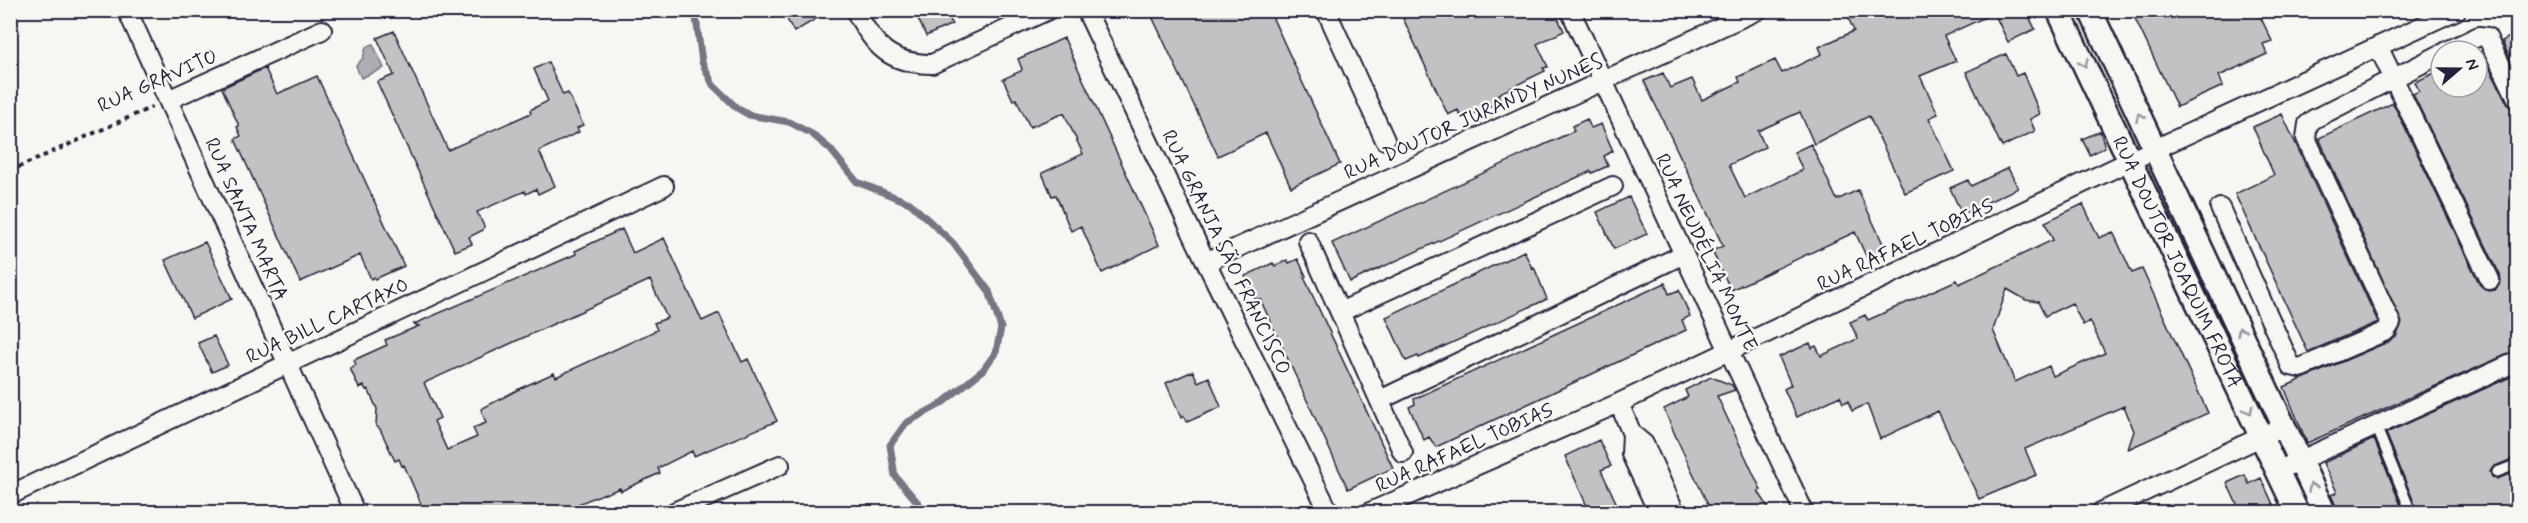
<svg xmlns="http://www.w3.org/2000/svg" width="2528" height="523" viewBox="0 0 2528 523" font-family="Mynerve,sans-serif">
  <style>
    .water { fill: #adadb3; stroke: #757583; stroke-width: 1.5 }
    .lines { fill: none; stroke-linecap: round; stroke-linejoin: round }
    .stream { stroke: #757583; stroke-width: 7 }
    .building { fill: #c2c2c4; stroke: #22223b; stroke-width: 1.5; fill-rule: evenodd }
    .service-casing { stroke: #22223b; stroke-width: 14 }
    .minor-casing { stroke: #22223b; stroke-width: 22 }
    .tertiary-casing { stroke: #22223b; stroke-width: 27 }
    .path { stroke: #22223b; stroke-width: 4; stroke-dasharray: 4.5 4.5; stroke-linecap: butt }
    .service { stroke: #f6f6f2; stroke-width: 9 }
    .minor { stroke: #f6f6f2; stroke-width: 18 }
    .tertiary { stroke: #f6f6f2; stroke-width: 22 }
    .oneway { stroke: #9797a0 }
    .labels { text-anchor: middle; stroke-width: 5; stroke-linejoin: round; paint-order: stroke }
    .street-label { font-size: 20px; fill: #22223b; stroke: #f6f6f2 }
  </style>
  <rect width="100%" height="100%" fill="#f6f6f2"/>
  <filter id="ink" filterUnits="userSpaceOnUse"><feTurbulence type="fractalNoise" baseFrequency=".0167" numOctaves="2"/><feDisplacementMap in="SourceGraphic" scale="12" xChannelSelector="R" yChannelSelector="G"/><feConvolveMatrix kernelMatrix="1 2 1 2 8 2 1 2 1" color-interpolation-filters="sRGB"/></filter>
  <g filter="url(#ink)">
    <path class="water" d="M373,44L384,68L361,78L356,66L363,58L366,47Z"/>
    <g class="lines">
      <path class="stream" d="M695,10L702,62L713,85L737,108L749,115L789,122L812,134L830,149L857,182L910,203L953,243L989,291L1001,328L996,352L983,370L941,404L906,423L890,445L895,476L926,512"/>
    </g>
    <path class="building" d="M782,10H831L794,32Z
      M914,10H946L952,24L926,36Z
      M1149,10H1269L1340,164L1291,187L1266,133L1218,156Z
      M1415,10H1447L1450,19L1467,10H1554L1564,31L1537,44L1548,67L1543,68L1545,71L1498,94L1501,101L1462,119L1458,110L1448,115L1402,16Z
      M1845,10H2026L2035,29L2008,42L1994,13L1944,36L1956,61L1920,76L1938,114L1929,118L1954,171L1905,193L1869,116L1814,144L1800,112L1758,131L1765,147L1729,165L1745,198L1803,170L1794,152L1811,144L1837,200L1858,190L1886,250L1867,258L1855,232L1731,290L1712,251L1723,246L1644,81L1663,73L1670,88L1692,79L1702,100L1740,82L1738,77L1775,60L1782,73L1822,54L1819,47L1854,31Z
      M2131,10H2257L2272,41L2263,44L2267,54L2219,76L2223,86L2177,107Z
      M394,31L448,150L531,113L530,110L548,101L534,69L548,62L563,95L568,93L583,125L577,128L579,132L539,151L555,186L538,194L536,189L526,194L525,191L477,212L484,226L483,230L469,237L472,244L455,251L377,82L394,75L377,38Z
      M2517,33V74L2502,41Z
      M1064,38L1159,245L1102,273L1081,226L1071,231L1056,195L1052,196L1042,173L1083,154L1064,113L1030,127L1016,99L1013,100L1003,79L1021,71L1022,69L1018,59Z
      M2481,51L2508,105L2517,111V218L2513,221L2517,231V350L2307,443L2284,387L2390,341L2396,337L2402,323L2319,138L2393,103L2480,285L2489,291L2495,290L2501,281L2500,275L2413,94L2419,91L2415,82L2441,70V87H2477V53Z
      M2006,54L2016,76L2023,73L2040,114L2030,119L2035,131L2002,147L1966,72Z
      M265,68L277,94L317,76L404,266L375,279L374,277L371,279L360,255L300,282L235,139L241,136L237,127L239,126L222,88Z
      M2282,114L2378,322L2308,352L2235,194L2274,175L2253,127Z
      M1587,119L1591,128L1601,124L1613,151L1604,156L1608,166L1592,173L1591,171L1350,282L1332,243L1574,131L1572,126Z
      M2100,131L2105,147L2090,155L2082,139Z
      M2008,168L2018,188L1967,212L1965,207L1960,210L1950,188L1968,180L1971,186Z
      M1629,197L1647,234L1614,249L1597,212Z
      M2083,204L2099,238L2113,232L2132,273L2142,269L2208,413L2128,449L2134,431L2124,406L2025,449L2036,475L1979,499L1938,411L1880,439L1867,404L1852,411L1848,401L1843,403L1840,396L1797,417L1784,389L1791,385L1779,357L1810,343L1812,348L1816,346L1821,356L1858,339L1850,322L1865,315L1868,320L1957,280L1959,284L2053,240L2045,222ZM2007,289L2026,300L2038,302L2045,316L2072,303L2083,325L2090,321L2105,353L2053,376L2049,366L2015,382L1993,330Z
      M622,229L633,253L664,238L702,321L719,313L742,362L748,359L777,421L694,456L692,451L658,468L660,473L621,491L620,488L605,494V493L556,513H425L404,465L402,466L399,459L395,461L380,429L376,426L377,409L368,389L366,390L364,386L359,388L350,368L356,365L354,360L387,345L385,340L419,326L414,324L560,261L576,254L575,251ZM650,280L667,318L654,323L657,330L556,377L554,373L523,387L481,409L486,423L473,428L477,437L447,450L434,421L440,418L424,383Z
      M205,242L232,299L192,318L165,260Z
      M1524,251L1532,268L1534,267L1547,299L1419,358L1418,356L1406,361L1386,317Z
      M1298,259L1306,276L1304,277L1393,468L1348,489L1260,299H1255L1245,276L1273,263L1275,266L1287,260L1289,263Z
      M1665,283L1669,294L1679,290L1690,316L1682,320L1686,330L1436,447L1429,437L1424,440L1409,407L1415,404L1414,399Z
      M214,336L228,365L212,372L198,343Z
      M1193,371L1198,382L1209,377L1221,407L1187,422L1184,416L1181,418L1166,383Z
      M2517,374V457L2495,466L2490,472L2492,477L2497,479L2517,471V513H2418L2386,433Z
      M1711,377L1732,385L1735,390L1717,396L1761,490L1758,491L1772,513H1712L1676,437L1664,409L1688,397L1685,390Z
      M2374,439L2404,513H2339L2331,495L2337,492L2323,463Z
      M1599,440L1611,466L1601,470L1621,513H1590L1565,456Z
      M2245,475L2249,484L2261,478L2277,513H2241L2227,483Z"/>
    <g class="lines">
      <defs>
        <path id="service" d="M2376,426L2411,512
          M2497,472L2518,464"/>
        <path id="minor" d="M127,10L355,512
          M855,10C874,46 889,64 932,64L1048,10
          M1086,10L1206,262L1329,512
          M1326,10L1385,140
          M1570,10L1804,512
          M2378,46L2490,280
          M2447,51L2479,36L2487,37L2518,100
          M168,100L322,30
          M2220,208L2291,366L2300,368L2386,331L2391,323L2306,138L2308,124L2314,119L2441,54
          M1308,241L1403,453
          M1206,262L1758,10
          M1340,312L1613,186
          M1380,400L1684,254
          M1619,403L1632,434L1631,454L1658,512
          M1632,434L1644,444L1675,512
          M2277,471L2518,361
          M10,495L664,186
          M674,512L780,465
          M1370,512L1619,403L2155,149L2457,10
          M2101,512L2284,426"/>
        <g id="tertiary">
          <path id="s1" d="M2058,10L2297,512"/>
          <path d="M2090,10L2324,512"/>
        </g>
      </defs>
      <use href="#service" class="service-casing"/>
      <use href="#minor" class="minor-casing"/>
      <use href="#tertiary" class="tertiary-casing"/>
      <path class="path" d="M10,171L152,107"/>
      <use href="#service" class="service"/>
      <use href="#minor" class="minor"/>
      <use href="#tertiary" class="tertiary"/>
    </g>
    <defs><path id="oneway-chevron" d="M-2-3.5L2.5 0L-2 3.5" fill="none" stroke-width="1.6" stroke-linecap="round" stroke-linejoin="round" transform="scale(1.5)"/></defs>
    <g class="oneway">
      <use href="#oneway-chevron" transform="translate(2084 63) rotate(65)"/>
      <use href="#oneway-chevron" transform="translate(2140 117) rotate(-115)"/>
      <use href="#oneway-chevron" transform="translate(2241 331) rotate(-115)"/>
      <use href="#oneway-chevron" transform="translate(2249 410) rotate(64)"/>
      <use href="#oneway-chevron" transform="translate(2312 487) rotate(-115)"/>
    </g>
  </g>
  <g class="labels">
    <g class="street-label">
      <text transform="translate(157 80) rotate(-24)" y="7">RUA GRAVITO</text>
      <text transform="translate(1473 116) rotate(-24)" y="7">RUA DOUTOR JURANDY NUNES</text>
      <text transform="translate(247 219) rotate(66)" y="7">RUA SANTA MARTA</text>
      <text transform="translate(1905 244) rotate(-25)" y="7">RUA RAFAEL TOBIAS</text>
      <text transform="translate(1227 252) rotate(64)" y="7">RUA GRANJA SÃO FRANCISCO</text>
      <text transform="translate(1707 252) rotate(65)" y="7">RUA NEUDÉLIA MONTE</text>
      <text dy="7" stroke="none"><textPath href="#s1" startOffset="279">RUA DOUTOR JOAQUIM FROTA</textPath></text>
      <text transform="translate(327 320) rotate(-25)" y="7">RUA BILL CARTAXO</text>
      <text transform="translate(1464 447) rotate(-24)" y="7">RUA RAFAEL TOBIAS</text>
    </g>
  </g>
  <rect width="2528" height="523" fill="none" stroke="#f6f6f2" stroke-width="36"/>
  <rect x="18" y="18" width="2492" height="487" fill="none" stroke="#22223b" stroke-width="2" filter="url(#ink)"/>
  <g transform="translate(2459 69) rotate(70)"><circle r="28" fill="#f6f6f2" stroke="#a1a1a9" stroke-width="1.5"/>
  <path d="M0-4.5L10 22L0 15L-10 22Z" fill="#22223b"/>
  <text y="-9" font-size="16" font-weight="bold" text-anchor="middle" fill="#22223b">N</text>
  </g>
</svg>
